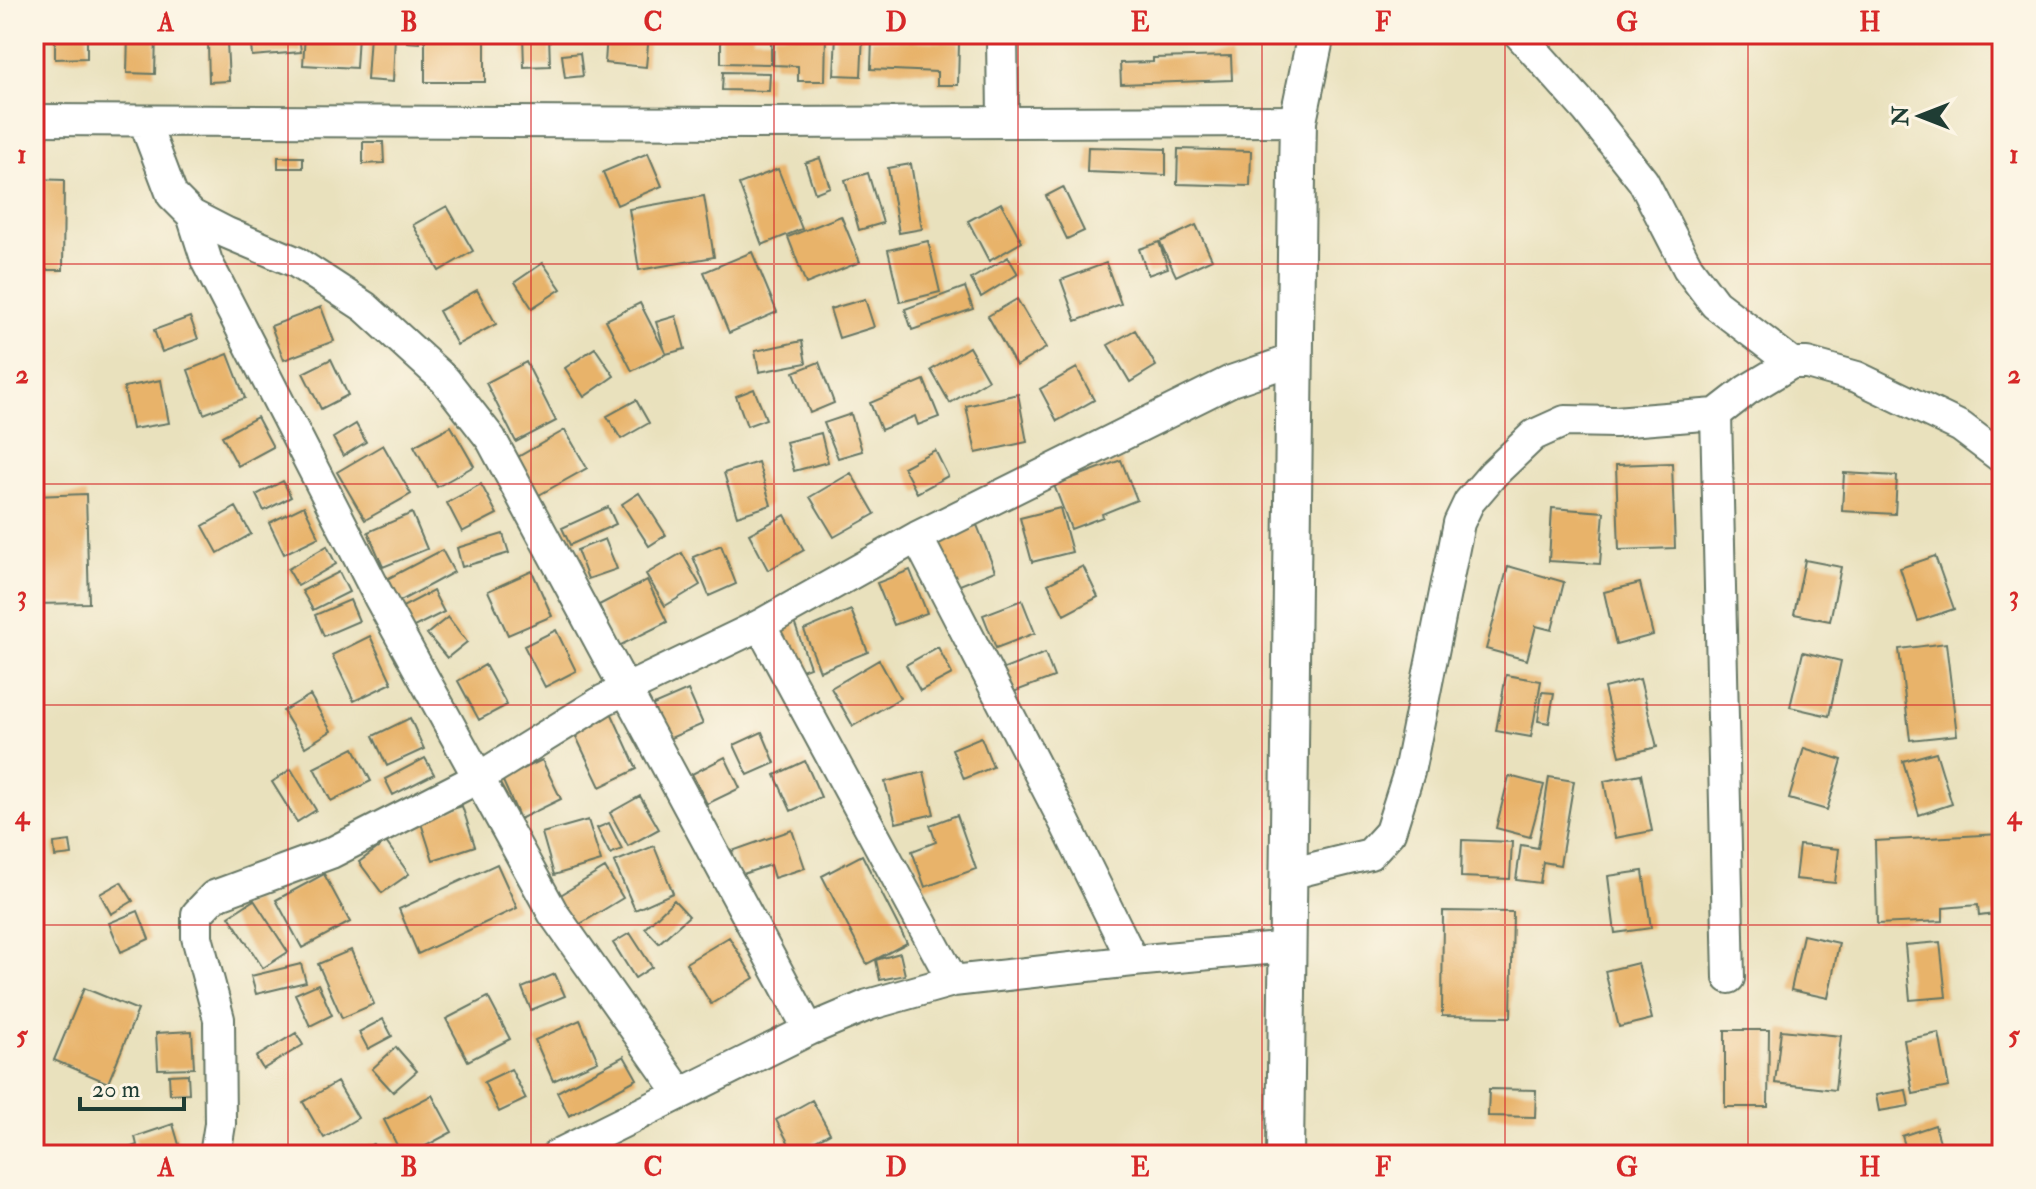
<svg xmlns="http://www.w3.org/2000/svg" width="2036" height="1189" viewBox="0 0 2036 1189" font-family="'IM FELL Double Pica',serif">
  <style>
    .building { fill: #e8b36b }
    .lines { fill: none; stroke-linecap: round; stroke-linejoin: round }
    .minor-casing { stroke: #667664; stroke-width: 34 }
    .tertiary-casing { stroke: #667664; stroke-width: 40 }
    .minor { stroke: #fff; stroke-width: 30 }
    .tertiary { stroke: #fff; stroke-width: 36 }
    .grid { fill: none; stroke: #d62828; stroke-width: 2; stroke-opacity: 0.55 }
    .neatline { fill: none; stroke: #d62828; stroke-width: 3 }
    .grid-label { font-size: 26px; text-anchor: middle; font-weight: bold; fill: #d62828 }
  </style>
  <rect width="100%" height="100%" fill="#fcf5e5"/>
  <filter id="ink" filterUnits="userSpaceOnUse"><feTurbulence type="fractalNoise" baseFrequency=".0125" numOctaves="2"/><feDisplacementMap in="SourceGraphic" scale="16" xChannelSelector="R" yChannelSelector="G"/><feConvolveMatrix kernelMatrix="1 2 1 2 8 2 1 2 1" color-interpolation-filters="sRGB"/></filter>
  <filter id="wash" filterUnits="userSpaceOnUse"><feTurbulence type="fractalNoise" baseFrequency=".006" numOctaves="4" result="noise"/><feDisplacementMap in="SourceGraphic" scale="32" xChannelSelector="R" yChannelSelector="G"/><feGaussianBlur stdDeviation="1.8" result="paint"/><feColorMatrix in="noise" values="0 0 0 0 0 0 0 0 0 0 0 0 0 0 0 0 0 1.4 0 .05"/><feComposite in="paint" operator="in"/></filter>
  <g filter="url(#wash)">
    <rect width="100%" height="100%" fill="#e9e1bd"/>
    <g id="blocks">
      <path class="building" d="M55,34H87V58L55,59Z
        M128,34H156L155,74L127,73Z
        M250,34H299L301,52L252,56Z
        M305,34H358L356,68L303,65Z
        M370,34H395L393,82L367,80Z
        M407,34H419V43L407,42Z
        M425,34H485V82H425Z
        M523,34H549L550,66L524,67Z
        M607,34H649L646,67L605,63Z
        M721,34H753V38H771V64L721,63Z
        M774,34H826L825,81H798V66L773,65Z
        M836,34H863L861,76L834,75Z
        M36,39L39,77H34V40Z
        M872,39L959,43L958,85H937V72L871,69Z
        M227,42L229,81L209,82L208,43Z
        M580,53L583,76L565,78L562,55Z
        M1231,56L1232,80L1121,84L1120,63L1153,62V58Z
        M723,72L770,73L769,91L722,90Z
        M363,142H383L384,163L363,164Z
        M1088,147L1166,149V175L1087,172Z
        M1178,149L1251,151L1250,186L1177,184Z
        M648,153L662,186L617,205L603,172Z
        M278,157H303V168H278Z
        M820,158L830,187L815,193L805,163Z
        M911,164L922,229L899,233L888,168Z
        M778,169L802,229L762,245L739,184Z
        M868,173L883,223L859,230L845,180Z
        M34,179L64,180L63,270H34Z
        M1063,187L1084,231L1067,239L1046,196Z
        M704,196L714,257L639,270L629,209Z
        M1001,203L1022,242L989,261L968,221Z
        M447,206L473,251L439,271L413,225Z
        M841,216L860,262L806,284L788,237Z
        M1196,225L1212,259L1176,276L1160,242Z
        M928,241L940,292L900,302L888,250Z
        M1159,242L1168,268L1148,275L1139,249Z
        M752,252L777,312L729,333L704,272Z
        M1008,257L1018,274L981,297L971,279Z
        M543,263L561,289L532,308L515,282Z
        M1106,263L1121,304L1076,321L1061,280Z
        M965,287L973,309L912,330L905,309Z
        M477,290L496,324L457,345L439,311Z
        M865,299L874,327L839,338L830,309Z
        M1017,299L1046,348L1016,366L988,316Z
        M640,303L666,354L632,371L606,320Z
        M321,307L334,341L284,360L271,326Z
        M676,316L685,349L666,354L656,322Z
        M190,317L198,339L162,352L154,330Z
        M1135,330L1156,366L1130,382L1108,345Z
        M802,341L806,363L759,372L755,351Z
        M969,347L988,380L950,403L931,370Z
        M595,348L614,376L584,397L565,368Z
        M228,354L245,398L204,414L188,370Z
        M331,359L348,395L321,409L303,373Z
        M526,362L556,421L516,442L486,383Z
        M819,362L834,403L810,413L794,372Z
        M1077,368L1094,400L1057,421L1040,389Z
        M161,380L169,423L132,429L124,387Z
        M924,380L939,417L918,425L915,416L881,430L870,403Z
        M754,389L766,419L747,426L736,396Z
        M1018,394L1027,442L976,453L966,406Z
        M636,400L649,423L621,439L607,416Z
        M851,414L862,451L838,458L824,423Z
        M257,417L273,447L238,466L222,436Z
        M356,424L366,442L343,456L333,438Z
        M451,426L474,466L437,487L414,446Z
        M565,430L587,468L539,495L518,457Z
        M821,433L828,462L794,471L786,442Z
        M383,445L411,494L365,520L337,472Z
        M935,450L948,476L917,493L903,467Z
        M1121,460L1137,500L1102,514L1103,517L1071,529L1054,485Z
        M758,462L771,505L737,516L724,473Z
        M1672,463L1675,548L1619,550L1616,465Z
        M851,473L875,514L834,537L810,497Z
        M1844,473L1897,476L1895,514L1842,511Z
        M283,481L291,497L264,511L256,495Z
        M481,484L497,514L462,532L447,503Z
        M639,493L666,535L649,546L622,504Z
        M86,494L89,603L34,604V496Z
        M304,506L319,537L284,554L269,523Z
        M236,507L251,534L218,553L203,526Z
        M608,507L616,524L570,545L562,528Z
        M1060,508L1072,552L1032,562L1020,518Z
        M1552,508L1604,512L1600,564L1549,561Z
        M412,513L427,549L383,567L368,532Z
        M785,515L804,550L768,570L749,534Z
        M977,525L995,571L955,587L937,541Z
        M503,534L509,553L462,567L457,548Z
        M605,539L617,569L588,579L577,550Z
        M721,545L736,584L709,596L693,557Z
        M327,546L336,564L298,586L288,569Z
        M442,550L454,572L397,603L385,580Z
        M682,553L700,585L665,606L646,574Z
        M1935,556L1954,609L1918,621L1900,568Z
        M1805,560L1841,567L1830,621L1794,614Z
        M1083,566L1098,597L1064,615L1048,584Z
        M1508,566L1564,582L1552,630L1536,626L1527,660L1486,649Z
        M910,570L927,613L894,625L877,583Z
        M532,571L552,616L508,635L488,591Z
        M339,572L349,592L313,610L302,591Z
        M647,580L667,622L619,646L599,605Z
        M1640,583L1653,635L1616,645L1604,592Z
        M433,591L444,612L404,632L393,612Z
        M350,600L359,621L324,636L315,615Z
        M1022,600L1035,633L996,648L983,615Z
        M851,610L868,652L820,671L804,630Z
        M448,617L467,642L447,658L427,634Z
        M794,622L810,667L783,677L767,632Z
        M556,630L576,671L545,687L524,646Z
        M370,636L392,683L354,701L332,655Z
        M1946,643L1957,735L1910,740L1899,649Z
        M938,647L952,674L920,691L906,665Z
        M1803,652L1841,661L1829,716L1790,707Z
        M1045,653L1054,677L1008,694L999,671Z
        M879,660L900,698L853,726L831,688Z
        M485,665L507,705L479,720L458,681Z
        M1506,675L1541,681L1531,737L1496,731Z
        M1640,679L1657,747L1620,756L1604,688Z
        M688,690L703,724L666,740L651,706Z
        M1542,692L1554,693L1549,723L1538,721Z
        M310,695L331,731L305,747L283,711Z
        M610,710L637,769L600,787L572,728Z
        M410,718L424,749L387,766L373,736Z
        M762,732L775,763L748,775L734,745Z
        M981,737L993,767L964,779L952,749Z
        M354,748L371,781L331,801L314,768Z
        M1804,748L1842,760L1827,810L1789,799Z
        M1936,752L1952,804L1919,815L1903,761Z
        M725,757L740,788L707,804L692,774Z
        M425,758L434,774L393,795L385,779Z
        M542,760L561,799L520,819L502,779Z
        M805,761L821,797L791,811L775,775Z
        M291,769L316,810L297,822L272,782Z
        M924,772L934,814L896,823L885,782Z
        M1641,774L1652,831L1615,838L1604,781Z
        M1509,776L1544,785L1530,837L1496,828Z
        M1549,777L1574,781L1560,865L1543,862L1540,883L1516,880L1521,845L1538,848Z
        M640,796L659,829L628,846L610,813Z
        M462,806L475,846L433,860L420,820Z
        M957,815L976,869L925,887L912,851L936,842L930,825Z
        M588,820L601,861L554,875L542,833Z
        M609,823L622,849L610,854L597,828Z
        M792,830L805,868L774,878L770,865L740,875L732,851Z
        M2000,834L2002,913L1979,916L1978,905L1943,908V921L1877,924L1875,841Z
        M1462,840L1512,842L1510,879L1461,877Z
        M70,841L72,855L55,857L54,843Z
        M386,842L409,874L382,893L359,862Z
        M1799,845L1839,849L1835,883L1795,879Z
        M654,846L673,893L635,910L614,862Z
        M862,855L907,943L867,964L822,876Z
        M497,864L517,908L418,954L399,909Z
        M605,868L623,898L572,929L554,899Z
        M1643,871L1651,928L1615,933L1608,876Z
        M324,874L350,922L302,948L276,900Z
        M121,882L133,901L111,914L100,894Z
        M254,900L288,952L263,968L229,916Z
        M674,900L689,916L659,943L645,928Z
        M138,911L149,939L121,952L109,923Z
        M1443,911L1513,912L1511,1017L1442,1016Z
        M630,933L652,967L635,978L613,943Z
        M1803,935L1839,943L1828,998L1791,990Z
        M729,937L754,978L711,1004L686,963Z
        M1940,942L1946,997L1910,1000L1905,945Z
        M351,950L374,1004L342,1018L318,964Z
        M900,953L905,975L880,980L876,960Z
        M1638,963L1652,1019L1619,1027L1605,971Z
        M301,964L306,982L256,994L251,976Z
        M555,974L565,996L531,1010L522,988Z
        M318,984L332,1015L310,1026L295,994Z
        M84,988L138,1010L108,1083L54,1060Z
        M488,997L510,1039L468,1061L446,1019Z
        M383,1019L392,1036L368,1049L359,1032Z
        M580,1020L598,1061L553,1081L535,1040Z
        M1725,1030H1769L1768,1107H1725Z
        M1781,1030L1841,1036L1835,1090L1775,1083Z
        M192,1031L194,1068L158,1069L156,1033Z
        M296,1033L303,1045L263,1069L256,1057Z
        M1939,1033L1949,1087L1913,1094L1904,1040Z
        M396,1047L417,1071L393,1092L372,1069Z
        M624,1056L637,1079L569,1116L557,1092Z
        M511,1069L526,1099L499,1112L484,1082Z
        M188,1074L189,1093L170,1094L169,1075Z
        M337,1082L358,1118L324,1138L303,1102Z
        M1489,1089L1536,1090L1535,1117L1488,1116Z
        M1906,1090L1909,1106L1879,1111L1876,1095Z
        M432,1095L452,1132L409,1155H402L384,1120Z
        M812,1100L830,1133L794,1153L776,1120Z
        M173,1124L182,1155H110L137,1145L135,1137Z
        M1935,1125L1944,1155H1908L1902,1136Z
        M373,1144L378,1155H352Z"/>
    </g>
  </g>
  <g filter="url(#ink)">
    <use href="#blocks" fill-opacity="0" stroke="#667664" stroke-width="2"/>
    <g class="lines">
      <defs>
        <path id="minor" d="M1002,34L1003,121
          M1519,34L1587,110L1643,181L1688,268L1715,304L1792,363
          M34,120L754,123L1298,121
          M144,121L172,195L192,215L227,233L296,262L365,307L445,380L491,439L809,1030
          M192,215L207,262L379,597L553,913L680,1093
          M1716,414L1729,978
          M917,537L1065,823L1133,961
          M760,625L953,981
          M1289,874L1370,854L1390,832L1409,772L1459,523L1469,502L1493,474L1534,435L1565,421L1615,422L1716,414L1747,390L1792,363H1807L1857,377L1961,427L2002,458
          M215,1155L220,1124L219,1019L197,937V914L214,896L331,853L478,778L604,700L760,625L917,537L1231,381L1295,359
          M557,1155L809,1030L868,1005L953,981L1133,961L1289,947"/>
        <path id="tertiary" d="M1285,1155L1297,174L1298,121L1316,34"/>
      </defs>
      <use href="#minor" class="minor-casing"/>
      <use href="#tertiary" class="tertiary-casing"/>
      <use href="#minor" class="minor"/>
      <use href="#tertiary" class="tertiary"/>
    </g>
  </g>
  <path class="grid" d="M288,34V1155M531,34V1155M774,34V1155M1018,34V1155M1262,34V1155M1505,34V1155M1748,34V1155M34,264H2002M34,484H2002M34,705H2002M34,925H2002"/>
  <rect width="2036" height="1189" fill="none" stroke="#fcf5e5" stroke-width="88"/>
  <g transform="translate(1920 116) rotate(270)" stroke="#fcf5e5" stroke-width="6" paint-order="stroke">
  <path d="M0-6L14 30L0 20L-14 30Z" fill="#1f3d34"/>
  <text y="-12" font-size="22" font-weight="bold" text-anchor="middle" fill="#1f3d34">N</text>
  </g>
  <path d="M80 1097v12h104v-12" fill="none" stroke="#1f3d34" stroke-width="4"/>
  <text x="92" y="1097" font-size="24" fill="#1f3d34" stroke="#fcf5e5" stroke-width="6" paint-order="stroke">20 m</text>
  <rect x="44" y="44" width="1948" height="1101" class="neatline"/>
  <g class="grid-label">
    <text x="166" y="31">A</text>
    <text x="409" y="31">B</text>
    <text x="653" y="31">C</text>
    <text x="896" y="31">D</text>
    <text x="1140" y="31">E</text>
    <text x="1383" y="31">F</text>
    <text x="1627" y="31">G</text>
    <text x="1870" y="31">H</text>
    <text x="22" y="163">1</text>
    <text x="2014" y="163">1</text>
    <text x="22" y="383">2</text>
    <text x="2014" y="383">2</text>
    <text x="22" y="604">3</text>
    <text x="2014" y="604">3</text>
    <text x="22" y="824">4</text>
    <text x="2014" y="824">4</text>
    <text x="22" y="1044">5</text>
    <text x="2014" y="1044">5</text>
    <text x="166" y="1176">A</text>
    <text x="409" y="1176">B</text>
    <text x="653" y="1176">C</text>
    <text x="896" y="1176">D</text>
    <text x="1140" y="1176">E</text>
    <text x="1383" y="1176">F</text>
    <text x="1627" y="1176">G</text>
    <text x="1870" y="1176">H</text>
  </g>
</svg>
